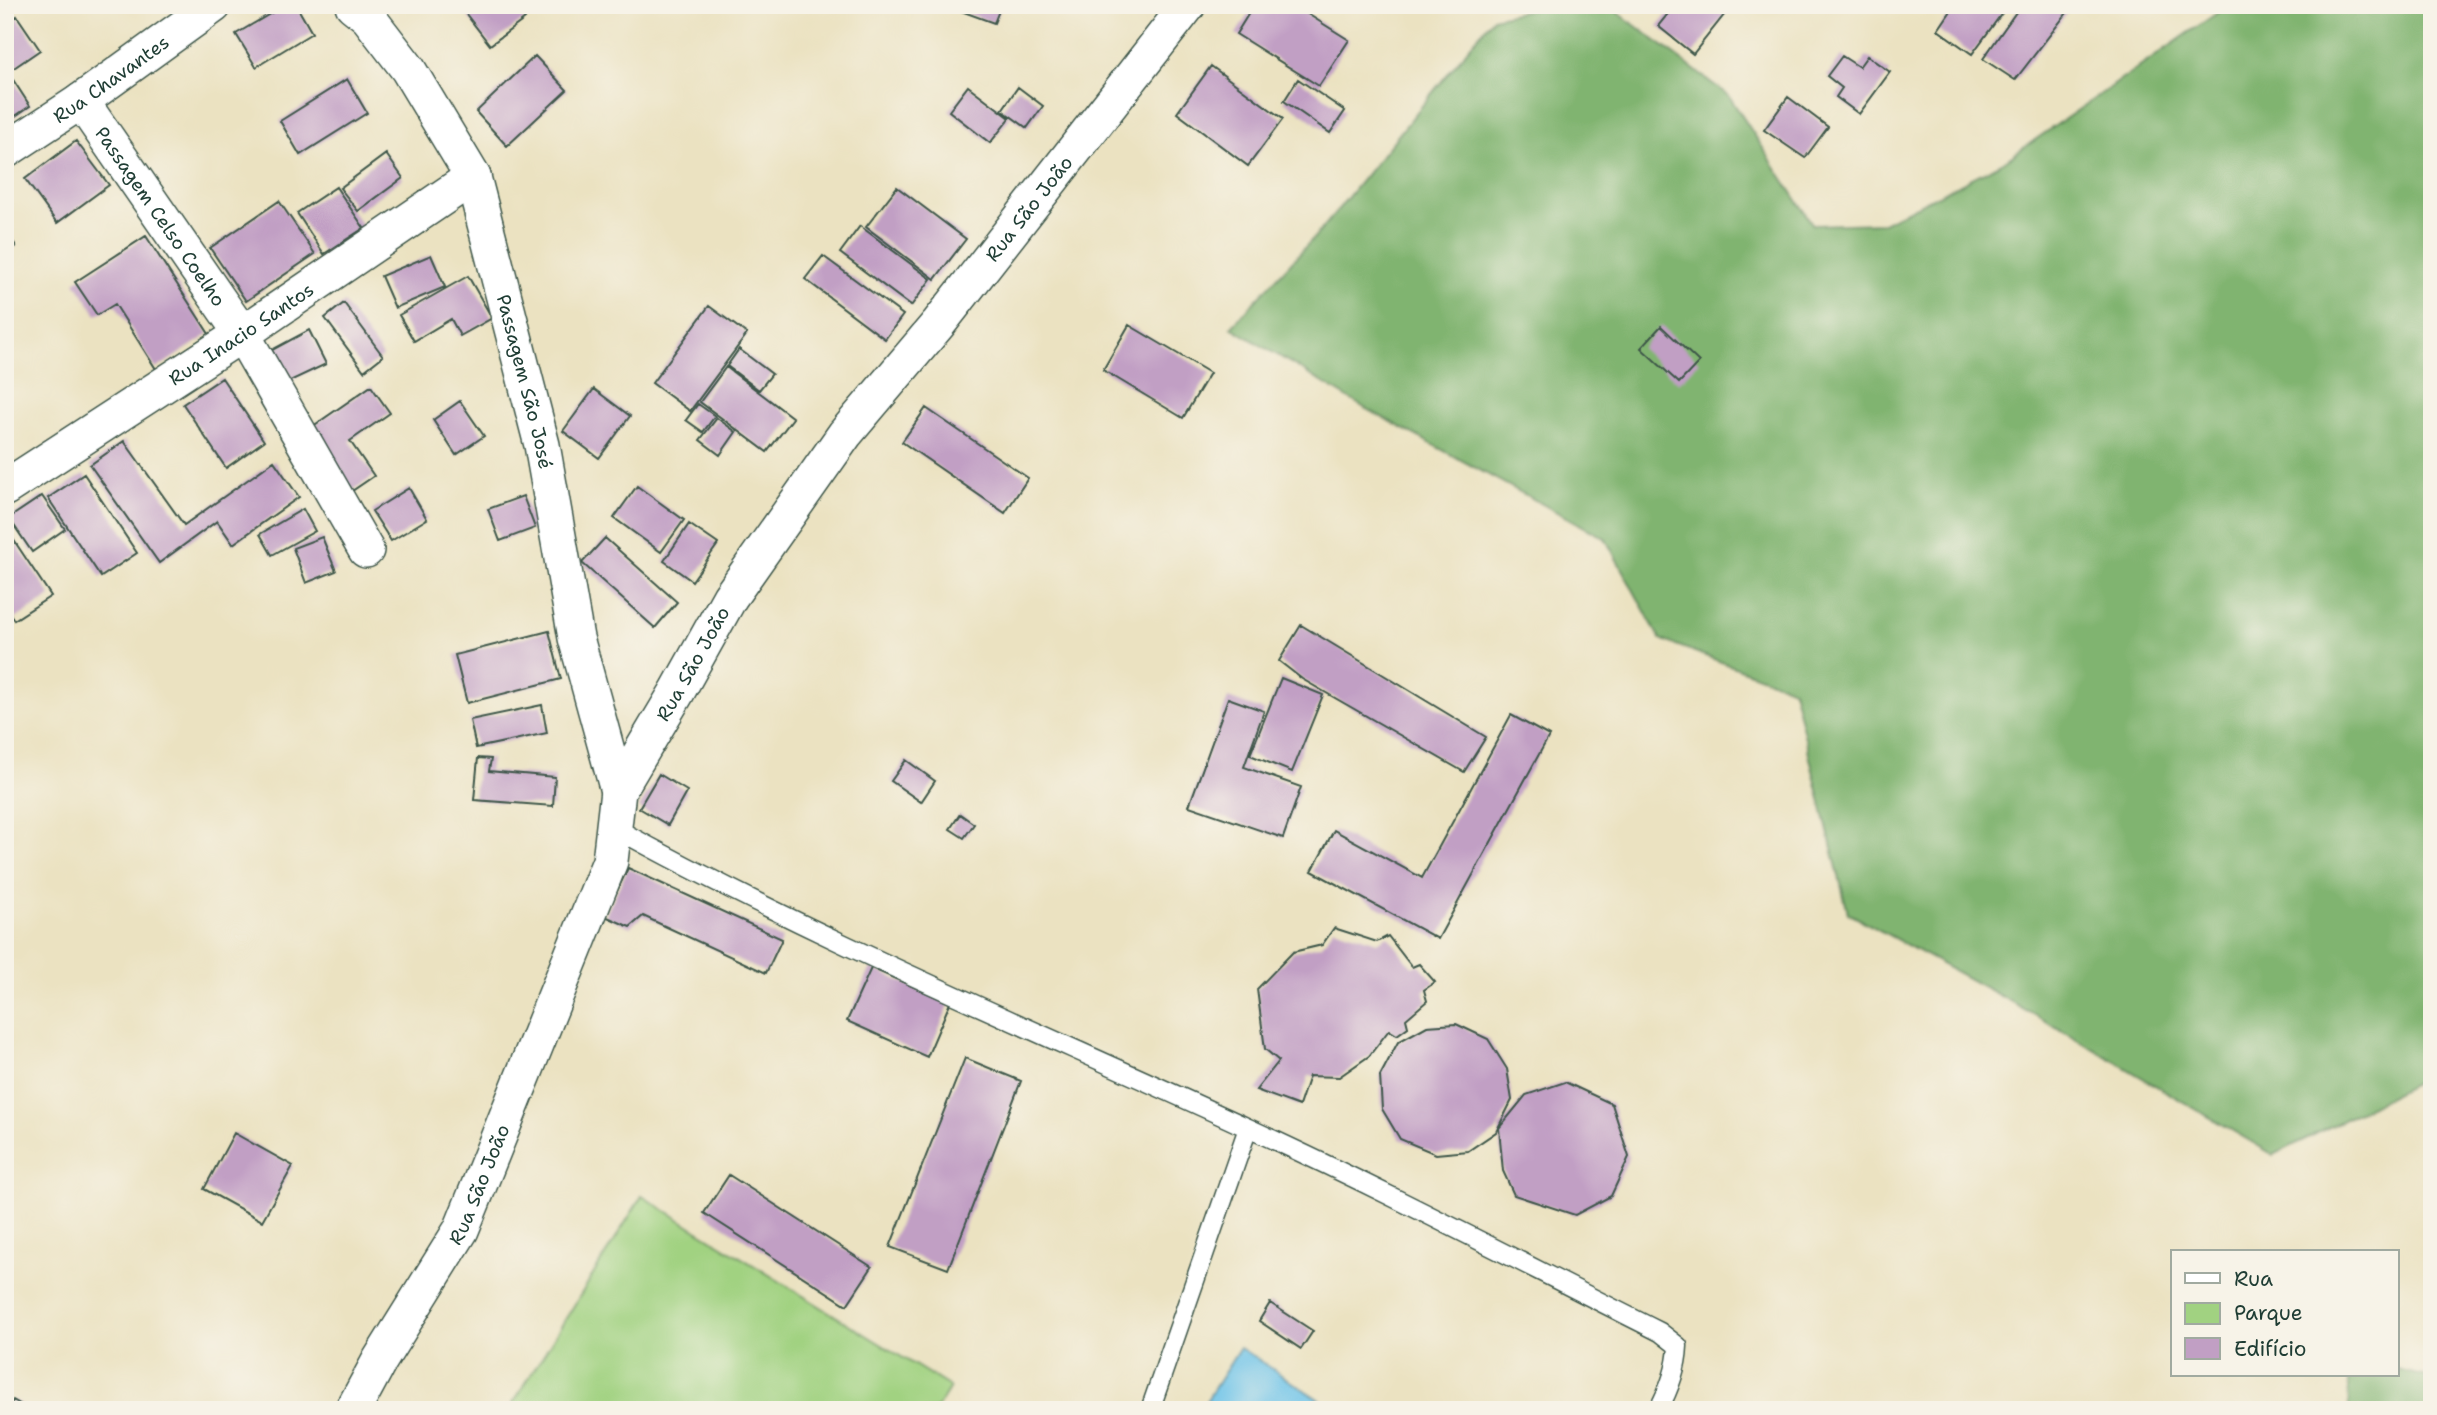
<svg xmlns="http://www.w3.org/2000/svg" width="2437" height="1415" viewBox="0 0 2437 1415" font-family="'Shantell Sans',sans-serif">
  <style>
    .green { fill: #a1d281; stroke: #60885a; stroke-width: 2 }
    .forest { fill: #80b46f; stroke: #507852; stroke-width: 2 }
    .water { fill: #6cc3e9; stroke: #46808e; stroke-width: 2 }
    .building { fill: #c19fc4 }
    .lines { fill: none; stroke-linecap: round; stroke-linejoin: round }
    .lane-casing { stroke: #3e5649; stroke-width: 21 }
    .street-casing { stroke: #3e5649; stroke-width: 38 }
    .lane { stroke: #fff; stroke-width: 18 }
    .street { stroke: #fff; stroke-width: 35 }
    .labels { text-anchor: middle; stroke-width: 5; stroke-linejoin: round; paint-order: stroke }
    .street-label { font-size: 19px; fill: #1f3d34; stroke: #f7f3e8 }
  </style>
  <rect width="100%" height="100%" fill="#f7f3e8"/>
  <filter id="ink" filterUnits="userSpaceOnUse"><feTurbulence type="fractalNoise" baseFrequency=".0143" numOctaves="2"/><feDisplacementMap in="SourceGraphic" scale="14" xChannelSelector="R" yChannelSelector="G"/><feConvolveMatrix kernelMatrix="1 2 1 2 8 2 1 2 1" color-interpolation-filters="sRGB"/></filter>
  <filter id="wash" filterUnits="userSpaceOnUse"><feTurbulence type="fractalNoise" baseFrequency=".00686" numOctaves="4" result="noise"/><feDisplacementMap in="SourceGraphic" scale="28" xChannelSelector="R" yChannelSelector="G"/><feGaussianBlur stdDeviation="1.57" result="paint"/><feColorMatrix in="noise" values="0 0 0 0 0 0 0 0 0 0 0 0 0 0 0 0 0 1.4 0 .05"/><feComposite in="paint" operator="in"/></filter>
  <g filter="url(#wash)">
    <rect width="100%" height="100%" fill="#ebe2c1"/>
    <path class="green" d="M642,1196L950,1387L936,1410H509Z"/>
    <path class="forest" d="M1553,5H1608L1729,96L1813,225L1883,223L2002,163L2217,13L2224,5H2432V1075L2274,1155L2039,1017L1848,913L1793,689L1660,639L1605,538L1363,407L1231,327L1323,228L1493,18Z
      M2397,1370L2432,1378V1410H2349L2348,1375H2397Z"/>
    <path class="water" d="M1240,1348L1335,1410H1209L1203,1406Z"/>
    <g id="blocks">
      <path class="building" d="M285,5H296L312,33L256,67L236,34Z
        M459,5H515L525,19L490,45Z
        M960,5H991L1000,8L994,23L958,10Z
        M1254,5H1300L1298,8L1349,40L1319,86L1236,34Z
        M1675,5H1732L1693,54L1658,26Z
        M1955,5H2008L1972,54L1938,30Z
        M2021,5H2073L2015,80L1983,59Z
        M17,16L40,50L8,72L30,106L5,123V24Z
        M535,56L567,90L507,146L476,112Z
        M1842,56L1859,67L1867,56L1890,72L1859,114L1836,97L1842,88L1827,76Z
        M1211,66L1283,119L1248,166L1177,113Z
        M347,79L367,113L300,155L280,121Z
        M1298,79L1345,111L1330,133L1284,101Z
        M968,86L1010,118L990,143L949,111Z
        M1018,87L1043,106L1027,128L1002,110Z
        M1788,97L1828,127L1805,158L1764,130Z
        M76,141L109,185L57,223L25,179Z
        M386,154L403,178L358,211L340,188Z
        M336,187L364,228L324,254L297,213Z
        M897,187L966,239L935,279L866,227Z
        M279,201L315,254L246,301L210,248Z
        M860,226L931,279L911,306L840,253Z
        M5,230L16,246L5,253Z
        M146,236L209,334L156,369L115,304L97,315L75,282Z
        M431,255L445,287L395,308L381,276Z
        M823,256L903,315L885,339L805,279Z
        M468,276L492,318L460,336L451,319L414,341L399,315Z
        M344,303L383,356L364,371L325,318Z
        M709,306L747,334L690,411L652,383Z
        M1129,325L1210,373L1183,418L1103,370Z
        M1661,326L1699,362L1679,383L1641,348Z
        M309,330L326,364L288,382L272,350Z
        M739,349L772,374L759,390L727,366Z
        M726,367L793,418L767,452L700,402Z
        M222,378L264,441L226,468L183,404Z
        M371,386L390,413L350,441L374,476L349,493L306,431Z
        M594,389L630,416L599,458L563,431Z
        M460,401L484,436L456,455L433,420Z
        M698,404L715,416L703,432L686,420Z
        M926,408L1028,478L1005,513L902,442Z
        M717,418L736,432L720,455L700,440Z
        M124,441L184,525L274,461L299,497L233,544L217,521L159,563L90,465Z
        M84,474L137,553L101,577L48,498Z
        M637,486L684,520L661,552L614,518Z
        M409,488L427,519L391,541L372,511Z
        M42,496L65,529L32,552L9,518Z
        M523,496L535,528L500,541L488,509Z
        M303,509L315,531L272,555L260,534Z
        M689,524L718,544L692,581L664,561Z
        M9,533L51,596L14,620L5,606V536Z
        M322,537L336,571L306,583L293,548Z
        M605,538L677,602L655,628L582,563Z
        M1301,625L1486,737L1464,772L1302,679L1279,661Z
        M549,631L561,679L467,703L455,655Z
        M1281,678L1323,695L1292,772L1250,755Z
        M1228,698L1264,711L1244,767L1301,787L1283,838L1189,806Z
        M542,705L547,733L476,748L470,720Z
        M1511,715L1549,736L1438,939L1312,871L1334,830L1422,878Z
        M478,758L491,759L489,771L555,777L553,806L474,800Z
        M906,760L935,781L921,802L891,781Z
        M659,774L687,791L668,825L639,808Z
        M960,814L974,824L964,838L950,829Z
        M628,868L782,939L766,973L643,916L630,927L605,916Z
        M1334,928L1377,942L1388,936L1412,967L1419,964L1435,982L1424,990L1427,1001L1406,1019L1408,1027L1397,1035L1389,1030L1369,1056L1339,1077L1309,1076L1299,1106L1256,1090L1279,1061L1265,1049L1257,989L1293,952L1322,945Z
        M871,968L950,1003L927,1057L847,1021Z
        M1456,1024L1488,1039L1507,1069L1512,1100L1496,1132L1468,1151L1436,1154L1400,1139L1382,1109L1380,1076L1398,1042L1427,1026Z
        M965,1058L1021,1081L948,1269L890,1247Z
        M1565,1082L1612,1104L1629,1157L1611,1196L1575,1215L1514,1195L1503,1171L1499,1128L1526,1095Z
        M234,1133L293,1166L262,1221L204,1189Z
        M729,1175L872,1267L847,1305L704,1213Z
        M1270,1303L1313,1331L1301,1349L1259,1321Z
        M13,1400L30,1410H7Z"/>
    </g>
  </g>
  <g filter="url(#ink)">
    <use href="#blocks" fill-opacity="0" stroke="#3e5649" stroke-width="2"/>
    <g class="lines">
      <defs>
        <path id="lane" d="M613,827C818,940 1034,1029 1246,1127C1386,1191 1522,1263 1660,1332L1678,1346C1677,1369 1669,1390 1658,1410
          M1150,1410L1248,1128"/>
        <g id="street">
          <path id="s1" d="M353,5L368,17L408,69L473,177L542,445L576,638L618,791"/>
          <path id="s2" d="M81,101L242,334L366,550"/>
          <path id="s3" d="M5,151L81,101L214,5"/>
          <path id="s4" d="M5,488L242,334L473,177"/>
          <path id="s5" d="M353,1410L380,1360L461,1230L610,861L618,791L677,692L730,597L845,434L939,323L1188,5"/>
        </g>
      </defs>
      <use href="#lane" class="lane-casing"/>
      <use href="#street" class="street-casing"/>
      <use href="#lane" class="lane"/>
      <use href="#street" class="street"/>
    </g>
  </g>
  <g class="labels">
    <g class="street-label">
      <text dy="7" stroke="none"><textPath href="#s3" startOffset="128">Rua Chavantes</textPath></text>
      <text dy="7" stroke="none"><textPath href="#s5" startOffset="1393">Rua São João</textPath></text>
      <text dy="7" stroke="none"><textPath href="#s2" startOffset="140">Passagem Celso Coelho</textPath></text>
      <text dy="7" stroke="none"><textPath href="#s4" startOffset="282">Rua Inacio Santos</textPath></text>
      <text dy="7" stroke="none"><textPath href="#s1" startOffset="422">Passagem São José</textPath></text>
      <text dy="7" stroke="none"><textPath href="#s5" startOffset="826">Rua São João</textPath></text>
      <text dy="7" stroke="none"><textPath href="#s5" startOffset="259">Rua São João</textPath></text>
    </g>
  </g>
  <rect width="2437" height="1415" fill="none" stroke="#f7f3e8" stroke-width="28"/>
  <rect x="2171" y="1250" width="228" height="126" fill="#f7f3e8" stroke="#a1aaa0" stroke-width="2"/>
  <rect x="2185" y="1273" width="35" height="10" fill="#ffffff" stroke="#a1aaa0" stroke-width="2"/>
  <text x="2234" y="1286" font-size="21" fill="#1f3d34">Rua</text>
  <rect x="2185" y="1303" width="35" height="21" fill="#a1d281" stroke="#a1aaa0" stroke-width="2"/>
  <text x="2234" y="1320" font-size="21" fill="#1f3d34">Parque</text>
  <rect x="2185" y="1338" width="35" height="21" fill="#c19fc4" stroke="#a1aaa0" stroke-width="2"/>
  <text x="2234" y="1356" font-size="21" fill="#1f3d34">Edifício</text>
</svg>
